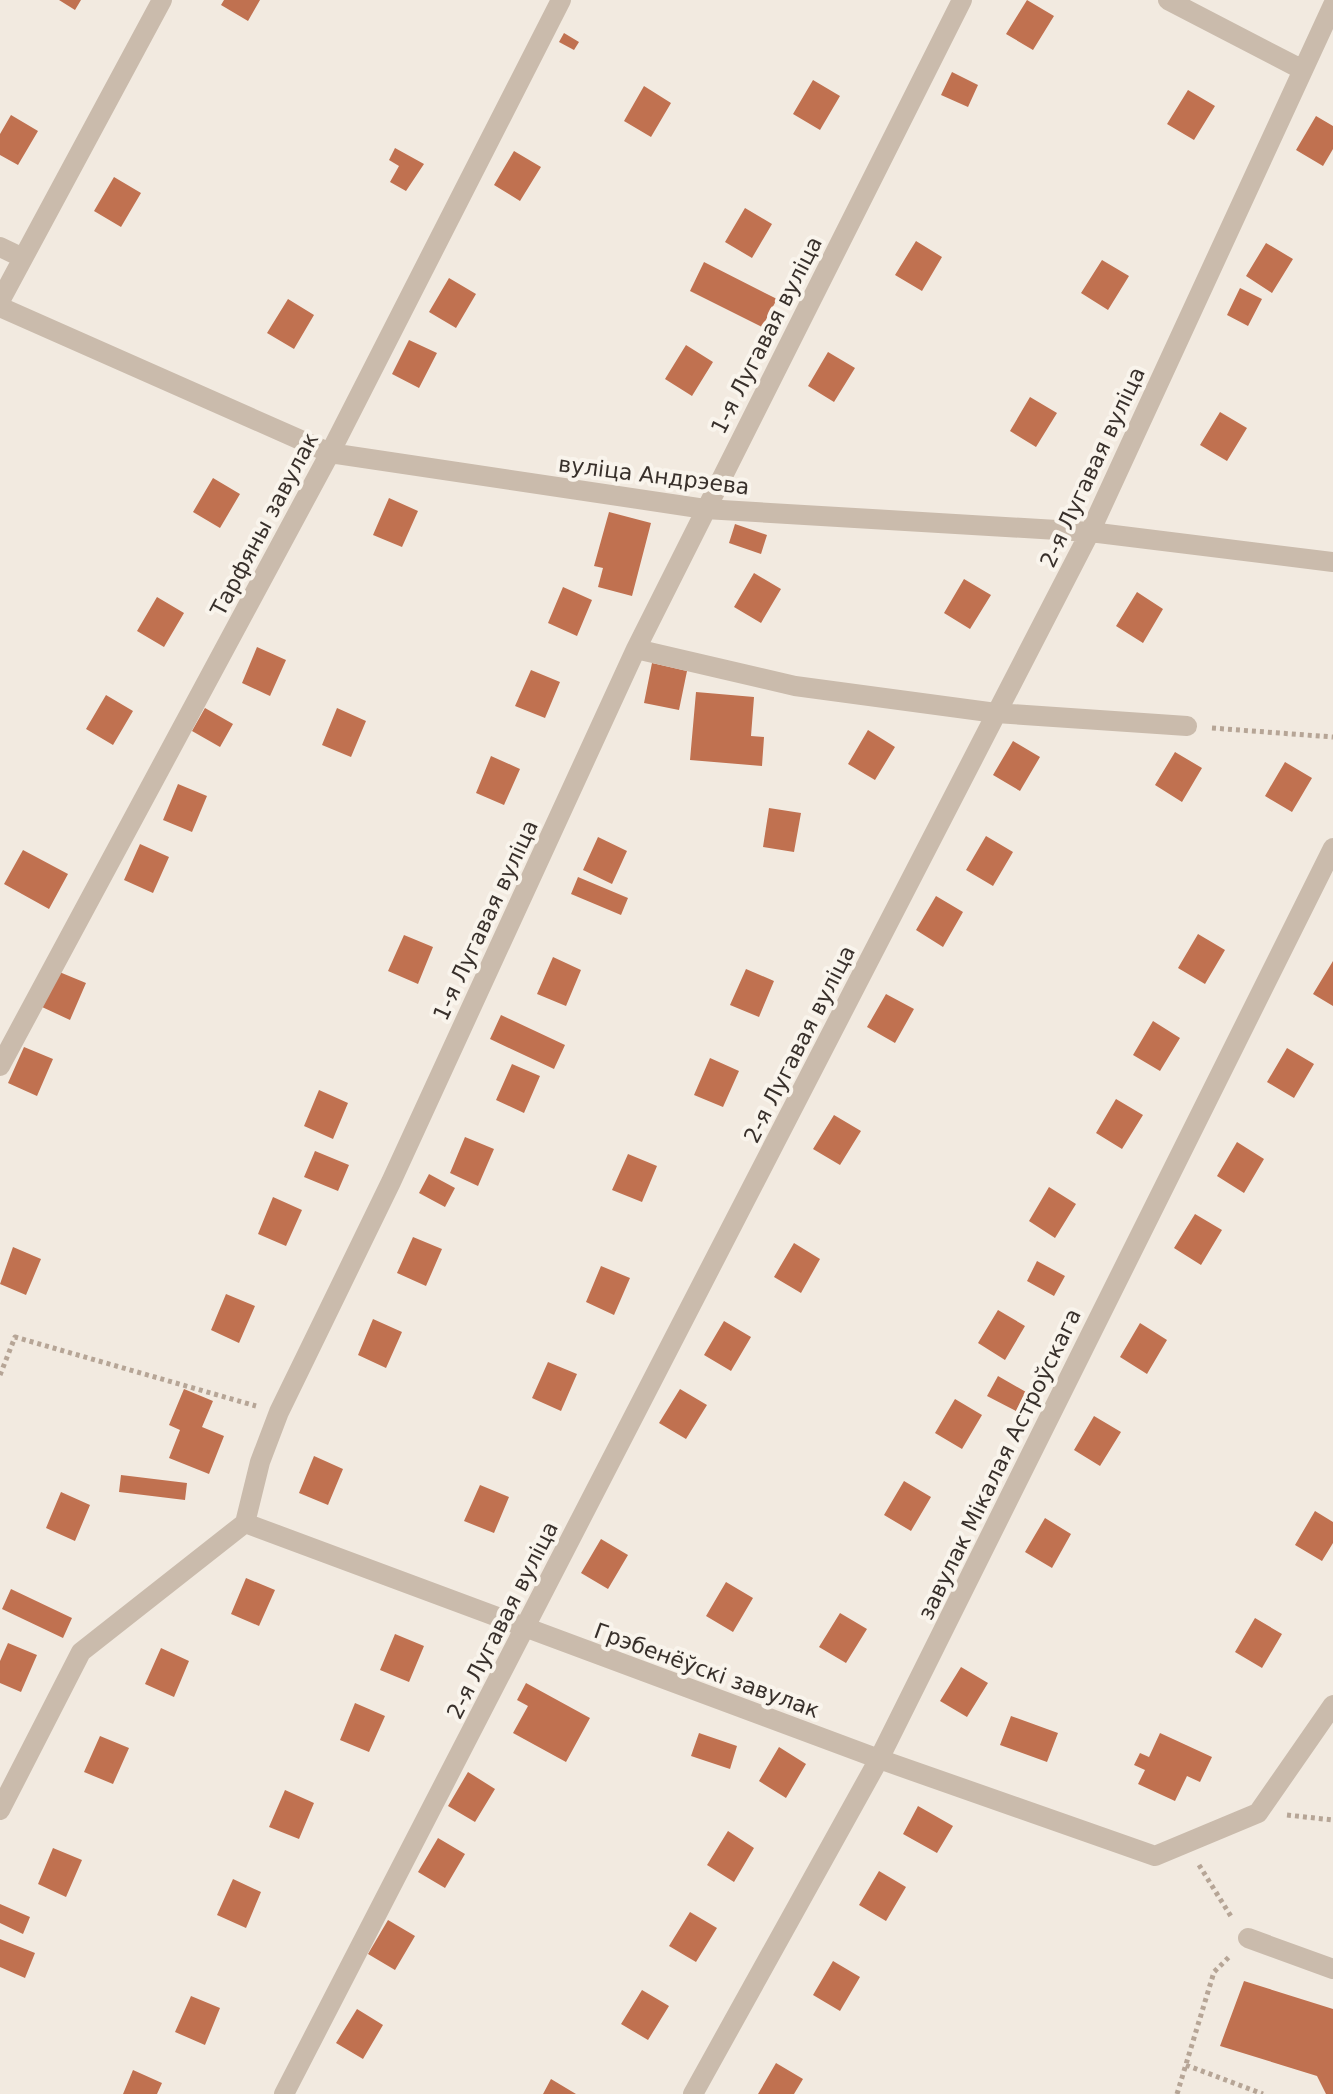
<svg xmlns="http://www.w3.org/2000/svg" width="1333" height="2094" viewBox="0 0 1333 2094" font-family="'DejaVu Sans',sans-serif">
  <style>
    .building { fill: #c07150 }
    .lines { fill: none; stroke-linecap: round; stroke-linejoin: round }
    .path { stroke: #b6a596; stroke-width: 5; stroke-dasharray: 4 4; stroke-linecap: butt }
    .minor { stroke: #cabbac; stroke-width: 20 }
    .labels { text-anchor: middle; stroke-width: 8; stroke-linejoin: round; paint-order: stroke }
    .street-label { font-size: 22px; fill: #38302b; stroke: #f9f4ec }
  </style>
  <rect width="100%" height="100%" fill="#f2eae0"/>
  <path class="building" d="M59,0H81L75,10Z
    M224,0H260L248,21L221,5Z
    M1027,0L1054,16L1033,50L1006,34Z
    M564,33L579,42L574,50L559,42Z
    M952,72L978,85L968,107L941,95Z
    M813,80L840,96L820,130L793,114Z
    M644,86L671,103L651,137L624,121Z
    M1188,90L1215,106L1194,140L1167,124Z
    M11,115L38,131L18,165L0,155V134Z
    M1316,116L1333,126V149L1323,166L1296,150Z
    M395,148L424,164L406,191L390,182L399,166L389,160Z
    M514,151L541,167L520,201L494,185Z
    M114,177L141,193L121,227L94,211Z
    M745,208L772,224L752,258L725,242Z
    M916,241L942,257L922,291L895,275Z
    M1266,243L1293,259L1272,293L1246,276Z
    M1102,260L1129,276L1108,310L1081,293Z
    M704,262L777,299L762,327L690,291Z
    M449,278L476,294L456,328L429,312Z
    M1240,288L1262,299L1248,326L1227,315Z
    M288,299L314,315L294,349L267,333Z
    M409,340L437,353L419,388L392,374Z
    M686,345L713,362L692,396L665,379Z
    M828,352L855,368L834,402L808,386Z
    M1030,397L1057,413L1036,447L1010,431Z
    M1220,412L1247,428L1227,461L1200,445Z
    M213,478L240,494L220,528L193,512Z
    M389,498L418,511L402,547L373,535Z
    M609,512L651,523L632,596L598,587L603,568L594,566Z
    M735,524L767,535L761,554L729,543Z
    M754,573L781,589L761,623L734,607Z
    M964,579L991,595L970,629L944,613Z
    M563,587L592,600L577,636L548,623Z
    M1137,592L1163,609L1143,643L1116,626Z
    M157,597L184,613L164,647L137,631Z
    M257,647L286,660L270,696L242,683Z
    M652,663L687,671L679,710L644,703Z
    M531,670L560,682L545,718L515,706Z
    M696,692L754,697L751,736L764,737L762,766L690,760Z
    M106,695L133,711L113,745L86,729Z
    M205,708L233,724L220,747L192,731Z
    M337,708L366,721L351,757L322,745Z
    M868,730L895,747L875,780L848,764Z
    M1013,741L1040,757L1020,791L993,775Z
    M1175,752L1202,768L1182,802L1155,785Z
    M491,756L520,769L504,805L476,793Z
    M1285,762L1312,778L1292,812L1265,796Z
    M178,784L207,796L192,832L163,820Z
    M769,808L801,813L794,852L763,847Z
    M986,836L1013,852L993,886L966,870Z
    M598,837L627,851L612,884L583,870Z
    M140,844L169,857L153,893L124,880Z
    M23,850L68,874L49,909L4,884Z
    M578,877L628,898L621,915L571,894Z
    M936,896L963,912L943,947L916,930Z
    M1198,934L1225,950L1205,984L1178,968Z
    M404,935L433,947L418,984L388,971Z
    M553,957L581,970L566,1006L537,994Z
    M1333,961V1006L1313,994Z
    M746,969L774,981L759,1017L730,1005Z
    M57,971L86,983L70,1020L42,1007Z
    M886,994L914,1009L895,1043L867,1027Z
    M501,1015L565,1045L554,1069L490,1039Z
    M1153,1021L1180,1038L1160,1071L1133,1055Z
    M24,1047L53,1059L37,1096L8,1083Z
    M1287,1048L1314,1064L1294,1098L1267,1082Z
    M710,1058L739,1071L723,1107L694,1095Z
    M512,1064L540,1076L524,1113L496,1100Z
    M319,1090L348,1103L333,1139L304,1126Z
    M1116,1099L1143,1115L1122,1149L1096,1133Z
    M834,1115L861,1131L840,1165L813,1149Z
    M465,1137L494,1149L478,1186L450,1173Z
    M1237,1142L1264,1159L1244,1193L1217,1176Z
    M315,1151L349,1165L338,1191L304,1177Z
    M628,1154L657,1166L642,1202L612,1190Z
    M429,1174L455,1188L445,1207L419,1193Z
    M1049,1187L1076,1204L1055,1238L1029,1221Z
    M273,1197L302,1210L286,1246L258,1234Z
    M1195,1214L1222,1230L1201,1265L1174,1248Z
    M413,1237L442,1249L426,1286L397,1273Z
    M794,1243L820,1259L801,1293L774,1277Z
    M13,1247L41,1259L26,1295L0,1284Z
    M1037,1261L1065,1276L1054,1296L1027,1281Z
    M601,1266L630,1278L614,1315L586,1302Z
    M226,1294L255,1306L239,1343L211,1330Z
    M998,1310L1025,1326L1005,1360L978,1343Z
    M373,1319L402,1332L386,1368L358,1355Z
    M724,1321L751,1337L731,1371L704,1355Z
    M1140,1323L1167,1340L1147,1374L1120,1357Z
    M548,1362L577,1374L561,1411L532,1398Z
    M998,1376L1026,1392L1016,1411L987,1396Z
    M184,1389L213,1401L202,1427L224,1436L209,1474L169,1458L180,1430L169,1425Z
    M680,1389L707,1405L686,1439L659,1423Z
    M955,1399L982,1415L962,1449L935,1433Z
    M1094,1416L1121,1432L1100,1466L1074,1450Z
    M314,1456L343,1469L328,1505L299,1493Z
    M121,1475L187,1483L185,1500L119,1492Z
    M904,1481L931,1497L911,1531L884,1515Z
    M480,1485L509,1497L494,1533L464,1521Z
    M61,1492L90,1505L75,1541L46,1528Z
    M1315,1511L1333,1522V1543L1322,1561L1295,1545Z
    M1045,1518L1071,1534L1052,1568L1025,1552Z
    M601,1539L628,1555L608,1589L581,1573Z
    M246,1578L275,1590L259,1626L231,1614Z
    M726,1582L753,1598L733,1632L706,1616Z
    M11,1589L72,1618L63,1638L2,1609Z
    M840,1613L867,1629L846,1663L819,1647Z
    M1255,1618L1282,1634L1262,1668L1235,1652Z
    M395,1634L424,1646L409,1682L380,1670Z
    M8,1643L37,1655L21,1692L0,1683V1661Z
    M161,1648L189,1661L174,1697L145,1684Z
    M961,1667L988,1683L967,1717L940,1701Z
    M526,1683L590,1718L566,1762L513,1733L528,1706L517,1700Z
    M355,1703L385,1716L369,1752L340,1740Z
    M1011,1716L1058,1733L1047,1762L1000,1745Z
    M699,1733L737,1746L730,1769L691,1756Z
    M1160,1733L1212,1757L1200,1782L1187,1776L1175,1801L1138,1784L1145,1770L1134,1765L1140,1753L1149,1757Z
    M100,1736L129,1748L113,1784L84,1772Z
    M779,1747L806,1764L786,1798L759,1781Z
    M468,1772L495,1789L475,1822L448,1806Z
    M285,1790L314,1803L299,1839L269,1827Z
    M918,1806L953,1826L937,1853L903,1834Z
    M728,1831L754,1848L734,1882L707,1865Z
    M438,1838L465,1854L445,1888L418,1872Z
    M53,1848L82,1860L66,1897L38,1884Z
    M879,1871L906,1887L886,1921L859,1905Z
    M233,1879L261,1892L246,1928L217,1915Z
    M0,1904L30,1917L23,1934L0,1923Z
    M690,1912L717,1928L696,1962L669,1946Z
    M388,1920L415,1936L395,1970L368,1954Z
    M0,1939L35,1953L25,1978L0,1967Z
    M833,1961L860,1977L840,2011L813,1995Z
    M1244,1981L1333,2009V2094H1326L1317,2076L1220,2046Z
    M642,1990L669,2006L648,2040L621,2024Z
    M191,1996L220,2008L205,2045L175,2032Z
    M357,2009L383,2025L363,2059L336,2043Z
    M776,2063L803,2079L794,2094H758Z
    M133,2070L162,2083L157,2094H123Z
    M551,2079L576,2094H543Z"/>
  <g class="lines">
    <path class="path" d="M1212,728L1333,737
      M0,1375L15,1337L256,1406
      M1287,1815L1333,1820
      M1199,1865L1232,1918
      M1186,2065L1263,2094
      M1177,2094L1214,1972L1231,1955"/>
    <path class="minor" d="M1168,0L1301,69
      M0,247L23,258
      M0,301L162,0
      M0,307L330,453L705,509L1090,532L1333,562
      M636,649L795,686L996,713L1187,726
      M0,1066L330,453L561,0
      M245,1523L879,1759L1155,1856L1258,1813L1333,1705
      M0,1810L81,1652L245,1523L260,1462L279,1412L391,1182L636,649L962,0
      M1248,1938L1333,1969
      M284,2094L1090,532L1333,5
      M693,2094L879,1759L1333,848"/>
  </g>
  <g class="labels">
    <g class="street-label">
      <text transform="translate(766 335) rotate(-63)" y="8">1-я Лугавая вуліца</text>
      <text transform="translate(1092 467) rotate(-65)" y="8">2-я Лугавая вуліца</text>
      <text transform="translate(654 475) rotate(7)" y="8">вуліца Андрэева</text>
      <text transform="translate(264 524) rotate(-62)" y="8">Тарфяны завулак</text>
      <text transform="translate(485 920) rotate(-65)" y="8">1-я Лугавая вуліца</text>
      <text transform="translate(799 1044) rotate(-63)" y="8">2-я Лугавая вуліца</text>
      <text transform="translate(999 1464) rotate(-64)" y="8">завулак Мікалая Астроўскага</text>
      <text transform="translate(502 1620) rotate(-63)" y="8">2-я Лугавая вуліца</text>
      <text transform="translate(707 1670) rotate(20)" y="8">Грэбенёўскі завулак</text>
    </g>
  </g>
</svg>
